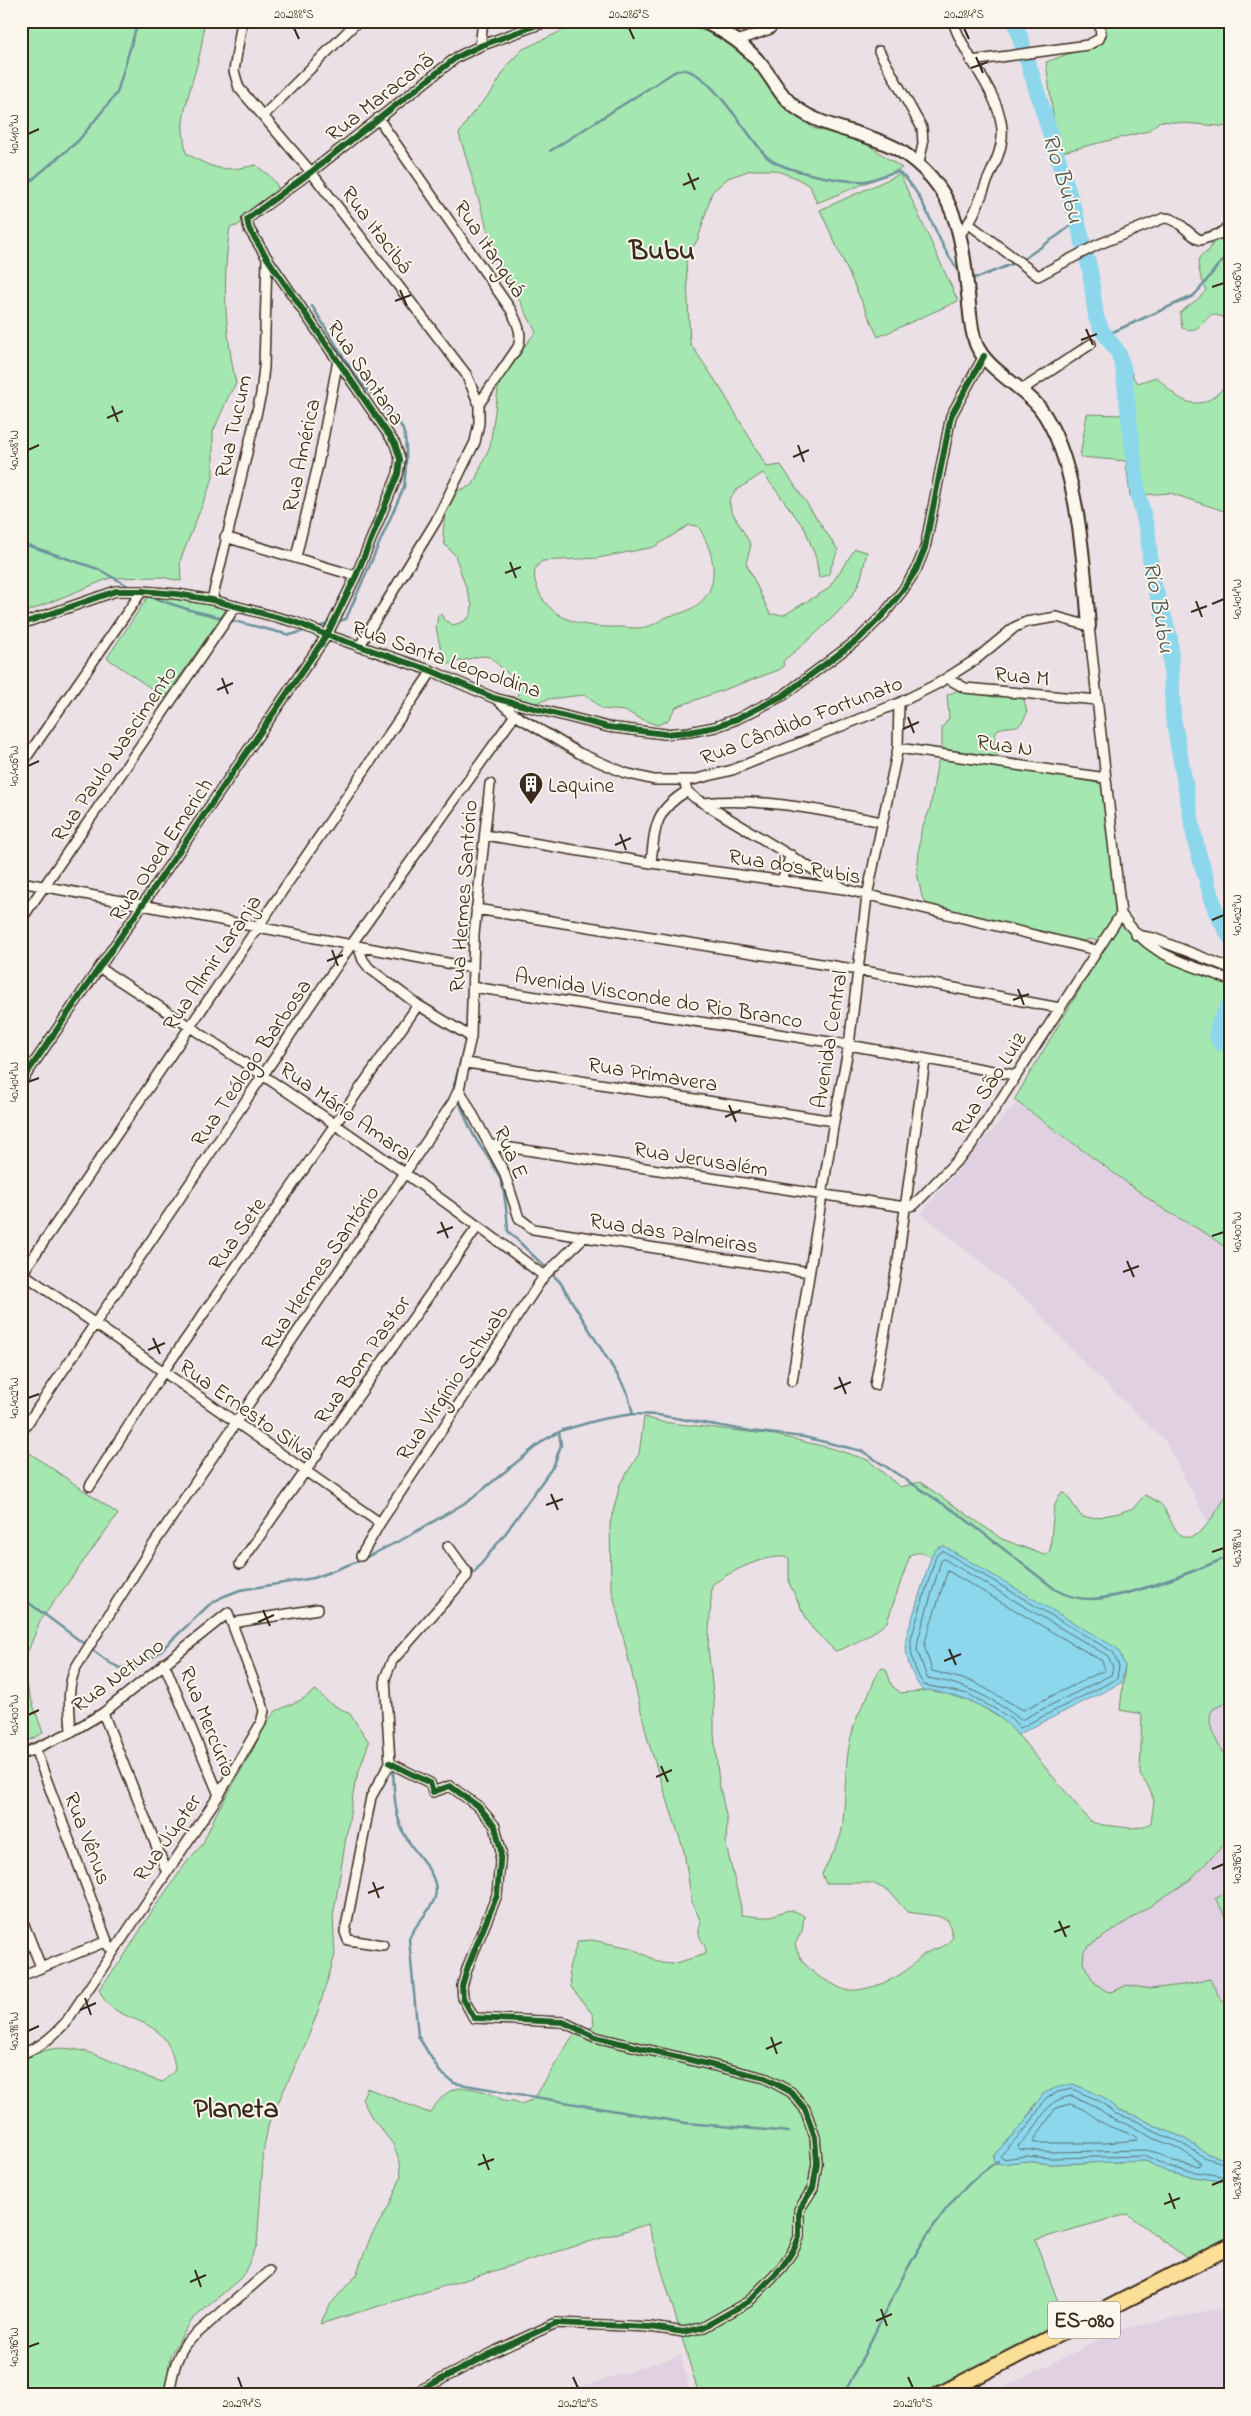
<svg xmlns="http://www.w3.org/2000/svg" width="1251" height="2416" viewBox="0 0 1251 2416" font-family="'Indie Flower',sans-serif">
  <style>
    .built { fill: #e0d0e2 }
    .green { fill: #a5e7b0; stroke: #708867; fill-rule: evenodd }
    .water { fill: #8cd7ec; stroke: #6c929a }
    .lines { fill: none; stroke-linecap: round; stroke-linejoin: round }
    .shore { stroke: #5b6f70; stroke-width: 1 }
    .stream { stroke: #6c929a; stroke-width: 2.5 }
    .river { stroke: #8cd7ec; stroke-width: 16 }
    .street-casing { stroke: #3b2a1e; stroke-width: 12 }
    .secondary-casing { stroke: #3b2a1e; stroke-width: 16 }
    .primary-casing { stroke: #3b2a1e; stroke-width: 19 }
    .street { stroke: #fbf7ec; stroke-width: 9 }
    .secondary { stroke: #fbf7ec; stroke-width: 12 }
    .primary { stroke: #fbdf96; stroke-width: 15 }
    .cycleway-casing { stroke: #fbf7ec; stroke-width: 9 }
    .cycleway { stroke: #1b5e20; stroke-width: 6 }
    .ticks { fill: none; stroke: #3b2a1e; stroke-width: 2 }
    .labels { text-anchor: middle; stroke-width: 4; stroke-linejoin: round; paint-order: stroke }
    .shield { fill: #fbf7ec; stroke: #75685c; stroke-width: 1 }
    .shield-label { font-size: 21px; font-weight: bold; fill: #3b2a1e }
    .street-label { font-size: 22px; fill: #3b2a1e; stroke: #fbf7ec }
    .poi-label { font-size: 22px; fill: #3b2a1e; stroke: #fbf7ec; text-anchor: start }
    .water-label { font-size: 24px; font-style: italic; fill: #4f5552; stroke: #fbf7ec }
    .district-label { font-size: 28px; font-weight: bold; fill: #3b2a1e; stroke: #fbf7ec }
    .neatline { fill: none; stroke: #3b2a1e; stroke-width: 2 }
    .ticks-label { font-size: 12px; text-anchor: middle; fill: #3b2a1e }
  </style>
  <rect width="100%" height="100%" fill="#ebe0e6"/>
  <filter id="ink" filterUnits="userSpaceOnUse"><feTurbulence type="fractalNoise" baseFrequency=".02" numOctaves="2"/><feDisplacementMap in="SourceGraphic" scale="10" xChannelSelector="R" yChannelSelector="G"/><feConvolveMatrix kernelMatrix="1 2 1 2 8 2 1 2 1" color-interpolation-filters="sRGB"/></filter>
  <g filter="url(#ink)">
    <path class="built" d="M1016,1103L1163,1209L1207,1234L1230,1251V1489L1209,1524L1165,1441L1086,1365L1029,1302L921,1213Z
      M1230,1701V1768L1213,1733L1210,1719L1213,1709L1222,1703Z
      M1230,1838V1998L1222,2002L1210,1979L1150,1989L1127,1985L1112,1992L1106,1991L1094,1982L1083,1964L1084,1951L1089,1946L1190,1880Z
      M1230,2306V2395H990L1118,2330Z
      M681,2355L690,2395H555Z"/>
    <path class="green" d="M21,21H204C204,56 187,88 183,122C182,132 185,143 186,153C214,170 224,172 256,165C265,173 278,180 279,193L237,226L230,227C222,280 225,332 236,384L230,393L213,432V478L180,561L181,581L161,577L110,578L21,614Z
      M583,21H685L720,31L766,80L785,106L813,128L864,142L902,168L817,203L810,186L794,177L774,170H751L728,178L712,192L698,239L686,259L690,343L721,389L767,467L781,465L838,550L828,575L819,578L816,558L805,529L763,473L735,491L729,501L731,510L751,545L746,563L770,614L784,615L828,589L855,549L867,552C864,562 863,575 858,585C850,606 802,646 783,661L784,666L779,670L676,707L668,720L658,725L648,722L625,711L602,709L589,697L583,695L548,699L528,706L517,701L519,684L490,657L481,656L448,664L444,663L436,628L438,615L441,614L444,620L453,625C466,621 472,619 472,605L455,555L445,545L443,535L445,514L457,491L473,485L490,446L500,376L536,332L494,251L459,134L471,115L493,90L509,63L523,49ZM689,525L698,526C717,556 724,597 684,612C679,614 674,615 669,616C661,619 654,626 645,627C637,629 627,627 619,627C585,628 547,621 536,584C533,574 534,568 542,561L598,558L654,547Z
      M1103,21H1230V127L1160,121L1148,131L1058,153L1046,62L1096,44L1105,36Z
      M900,174L958,301L878,337L820,210Z
      M1230,230V323L1223,317L1212,314C1202,322 1199,334 1182,328L1180,313C1189,304 1200,300 1206,290C1202,279 1190,255 1208,252L1213,243Z
      M1122,348L1134,379L1138,383L1156,377C1162,381 1167,388 1173,393C1196,413 1216,401 1230,378V513L1170,493L1130,496L1126,461L1080,457L1087,414L1124,415Z
      M149,595L228,607L165,698L107,658Z
      M961,689L994,697L1009,696L1024,699L1027,713C1019,732 1014,724 998,729C993,737 991,751 1000,758C1015,770 1079,779 1102,784L1116,897L1132,933L1230,983V1251L1207,1234L1163,1209L1014,1100L1102,952V945L1092,939L1084,941L1032,933L930,908L922,897L917,872L921,831L930,809L937,765L942,752V728L949,718L947,695Z
      M644,1417L662,1422L775,1435L831,1448L868,1460L900,1487L920,1482L1002,1539L1044,1555H1047L1050,1550L1054,1507L1060,1494L1065,1493L1082,1517L1093,1518L1119,1513L1133,1508L1145,1495C1170,1507 1162,1508 1175,1528C1194,1560 1222,1501 1230,1489V1701L1213,1709C1202,1727 1225,1750 1229,1767C1233,1781 1230,1821 1230,1838L1190,1880L1089,1946L1084,1951L1083,1963L1094,1982L1106,1991L1112,1992L1127,1985L1150,1989L1189,1984L1210,1979L1222,2002L1230,1998V2161L1208,2154L1182,2137L1157,2127L1137,2116L1118,2110L1101,2096L1073,2084L1035,2104L1025,2122L993,2156L1007,2163L1026,2161L1051,2164L1146,2161L1170,2173L1221,2181L1230,2185V2236L1188,2259L1127,2214L1035,2240L1066,2323L930,2395H699L648,2224L320,2324L330,2305L356,2275L371,2236L388,2208L401,2177L400,2162L393,2144L372,2118L362,2099L367,2088L429,2113C449,2086 457,2083 489,2093C494,2095 498,2098 503,2100C510,2101 514,2100 521,2104L534,2099L572,2037L592,2027L594,2024L593,2015L571,1987L569,1967L578,1941L592,1940L631,1948L661,1963L673,1964L706,1954C707,1941 694,1939 701,1922L692,1902L684,1851L649,1744L611,1586L610,1524L620,1484L639,1454ZM944,1546L989,1573L1125,1666L1120,1710L1142,1714L1140,1775L1149,1788L1154,1801L1151,1823C1136,1830 1129,1828 1114,1826C1104,1825 1099,1825 1090,1821L1008,1723L979,1705L953,1695L929,1690L901,1693L892,1686L886,1669L882,1668C875,1674 875,1679 872,1687C866,1701 858,1712 854,1726C843,1759 847,1795 842,1829C840,1844 828,1861 822,1874L826,1883H872L889,1891L907,1912L937,1916L948,1920L953,1937C947,1948 937,1947 928,1952C918,1957 913,1966 904,1972C889,1982 865,1992 846,1990C840,1989 832,1983 825,1980C810,1972 799,1960 795,1944L802,1931L804,1916C786,1904 782,1915 765,1917C758,1918 748,1915 741,1915V1907L726,1845L727,1820L719,1783L714,1734V1702L708,1647L712,1585C729,1572 768,1552 789,1558V1583L803,1612L812,1628L835,1651C844,1650 880,1630 887,1622L910,1555C918,1551 924,1553 931,1557L932,1554Z
      M21,1447L118,1514L40,1621L21,1669Z
      M21,1670L43,1733L21,1745Z
      M316,1690L328,1702L350,1714L369,1742L355,1783L333,1917L335,1955L318,2011L305,2045L269,2122L264,2147L257,2245L243,2276L192,2320L170,2355L166,2395H21V2060C31,2056 41,2051 51,2049C91,2043 127,2073 163,2082L175,2070C170,2008 113,2030 99,1989L121,1961L154,1908L190,1858L202,1845L216,1814L253,1750L264,1725L276,1711L301,1700Z
      M1230,1889V1924L1215,1898Z"/>
    <path class="water" d="M944,1546L1118,1649L1125,1666L1121,1683L1017,1735C996,1707 962,1697 929,1690L923,1691C911,1676 905,1657 906,1638L932,1554L937,1548Z
      M1073,2084L1101,2096L1118,2110L1137,2116L1157,2127L1182,2137L1208,2154L1230,2161V2185L1221,2181L1169,2173L1146,2161L1051,2164L1026,2161L1000,2164L994,2162L993,2156L1025,2122L1043,2094L1055,2088Z"/>
    <g class="lines">
      <path class="shore" d="M943,1551L1113,1652L1119,1666L1117,1679L1020,1728L1011,1718L968,1694L924,1685C915,1673 910,1654 911,1639L936,1556Z
        M944,1559L1108,1656L1113,1667L1111,1675L1021,1720C993,1698 963,1683 927,1678L917,1649L918,1640L941,1561Z
        M948,1571L1102,1661L1105,1670L1023,1710L974,1682L932,1671L925,1648V1642Z
        M1072,2096L1095,2106L1114,2120L1132,2126L1152,2138L1176,2147L1200,2162V2165L1198,2166L1173,2162L1158,2153L1146,2150L1051,2152L1018,2149V2146C1023,2140 1030,2135 1034,2128C1046,2112 1049,2099 1072,2096Z
        M1070,2104C1088,2109 1096,2121 1111,2127C1120,2131 1128,2132 1137,2137V2140L1106,2143H1034V2140L1055,2109Z
        M1230,2165L1206,2158L1179,2142L1155,2132L1135,2120L1116,2114L1098,2100L1072,2089L1057,2092L1046,2098L1029,2125L1000,2156L1003,2159L1026,2156L1051,2158L1146,2156L1171,2168L1222,2176L1230,2180"/>
      <path class="stream" d="M550,151L676,71C704,59 749,139 767,157C782,171 845,183 866,181C878,179 888,172 899,172C928,196 935,244 961,273
        M21,189L78,141L117,93L138,21
        M1022,260L1060,234L1077,220
        M970,278L979,277L1017,262
        M312,306C329,332 343,360 362,384C374,399 396,412 403,430C408,443 406,472 404,487L346,619L336,622
        M1106,335L1193,296C1208,283 1213,266 1230,255
        M21,543L98,569L130,587
        M144,595L190,610L290,635L307,630
        M317,627L329,624
        M456,1091L454,1086L465,1043
        M458,1098C464,1114 470,1131 479,1144C487,1157 496,1166 501,1181C506,1197 507,1214 508,1231L548,1270
        M551,1273L560,1282L621,1381L628,1395L633,1414
        M469,1579L505,1534L554,1465L561,1445L559,1432
        M21,1597L110,1663L120,1668L137,1667L156,1655L209,1605L222,1597L240,1590L314,1578L361,1560L405,1538L470,1500L544,1440L563,1430L602,1419L633,1414L658,1415L750,1431L804,1437L862,1451L960,1515L1056,1590C1067,1596 1078,1599 1090,1599C1127,1598 1195,1571 1230,1556
        M447,1606L463,1587
        M393,1768C394,1792 394,1818 407,1839C416,1855 441,1876 435,1897C431,1912 414,1924 409,1939L418,2036L440,2072L454,2083L686,2123L789,2132
        M843,2395C886,2319 922,2209 998,2161"/>
      <path class="river" d="M1015,21L1076,216L1090,270L1096,317L1101,329L1118,352L1123,367L1138,492L1148,534L1152,579L1170,637L1173,717L1196,845L1216,912L1230,937
        M1230,1003L1220,1021L1216,1034L1221,1043L1230,1047"/>
      <defs>
        <path id="street" d="M242,21L234,71L239,88L311,172L466,374L479,404V423L475,442L436,521L359,647
          M953,21C964,58 999,91 1002,129C1004,148 993,167 986,184C979,202 973,220 960,234
          M737,41L770,29L777,21
          M480,46L483,21
          M879,51L922,128L923,144L919,162
          M971,61L1088,45L1099,39L1101,34L1099,21
          M264,115L358,21
          M378,118L511,310C517,323 523,333 518,347L479,404
          M969,224L1038,276L1097,245L1164,218C1177,217 1188,234 1200,240L1219,234L1230,226
          M1023,389L1091,344
          M225,537L356,576
          M296,557L318,465L338,360
          M212,600L261,394L264,367L267,258
          M21,624L116,591H142L177,594L212,600L295,622L327,635L432,671L494,698L608,727L665,734L689,732L715,727L737,719L784,695L860,638L884,614L903,590L916,570L925,548L951,416L984,356
          M947,678L965,688L1097,700
          M495,698L515,715L579,753L625,773L654,780H693L732,770L899,703L937,684L975,660L1015,627L1026,622L1057,617L1089,626L1121,914C1151,959 1184,961 1230,980
          M898,748L1106,778
          M21,765L142,591
          M684,781L687,791L695,798L842,887
          M703,803C764,797 823,811 882,822
          M485,835L651,863L844,889L1096,950
          M651,863C655,827 654,811 687,791
          M782,880L791,855
          M21,882L473,968
          M476,909L859,970L1060,1008
          M21,920L236,606
          M1136,935L1153,938L1230,968
          M358,946L363,960L369,968L418,1005L471,1037
          M100,968C251,1066 401,1166 544,1276
          M473,987L849,1045L1015,1075
          M467,1063L834,1121
          M21,1082L327,635L356,576L398,474L400,459L395,444L267,258L249,229L247,219L311,172L457,57L480,46L548,21
          M459,1089L504,1172L519,1218L533,1229L809,1272
          M492,1145L905,1207L914,1205L970,1147L1121,914
          M21,1272L380,1523
          M21,1275L432,671
          M792,1381L834,1121L849,1045L867,896L898,748L899,703
          M875,1385L898,1261L925,1060
          M21,1433L351,945L515,715
          M90,1486L163,1372L418,1005
          M361,1556L380,1523L544,1276L584,1237
          M240,1564L478,1226
          M232,1623L318,1609
          M164,1663L219,1795
          M103,1713L166,1870
          M71,1732C70,1709 66,1688 76,1667L149,1551L405,1173L453,1102L459,1089L471,1037L474,934L490,784
          M35,1749L107,1941
          M21,1755L71,1732L103,1713L228,1613L262,1703L264,1711L261,1723L219,1795L66,2022C52,2037 41,2047 21,2054
          M390,1763L430,1783L433,1792L450,1786L479,1807L495,1826L501,1851L497,1895L468,1966L462,1986L463,1998L474,2018L563,2022L595,2037L765,2078L791,2092L805,2109L815,2137L817,2163L813,2188L799,2210V2237L794,2249L782,2267L748,2302L704,2327L684,2332L650,2327L556,2323L496,2351L411,2395
          M21,1917L41,1967
          M383,1945L348,1940L345,1932L371,1797L390,1763L385,1678L392,1661L467,1576V1572L448,1546
          M21,1976L107,1941L109,1947
          M169,2395C172,2376 175,2359 186,2343L269,2271"/>
        <path id="secondary" d="M701,21C726,31 747,46 763,67C773,80 781,97 795,107C825,130 866,131 899,150C955,185 962,233 968,294C970,311 970,328 976,344C986,369 1022,386 1039,407C1078,457 1084,565 1089,626"/>
        <path id="primary" d="M939,2395L1230,2246"/>
      </defs>
      <use href="#street" class="street-casing"/>
      <use href="#secondary" class="secondary-casing"/>
      <use href="#primary" class="primary-casing"/>
      <use href="#street" class="street"/>
      <use href="#secondary" class="secondary"/>
      <use href="#primary" class="primary"/>
      <defs>
        <path id="cycleway" d="M21,624L116,591H142L177,594L212,600L295,622L327,635L432,671L494,698L608,727L665,734L689,732L715,727L737,719L784,695L860,638L884,614L903,590L916,570L925,548L951,416L984,356
          M21,1082L327,635L356,576L398,474L400,459L395,444L267,258L249,229L247,219L311,172L457,57L480,46L548,21
          M390,1763L430,1783L433,1792L450,1786L479,1807L495,1826L501,1851L497,1895L468,1966L462,1986L463,1998L474,2018L563,2022L595,2037L765,2078L791,2092L805,2109L815,2137L817,2163L813,2188L799,2210V2237L794,2249L782,2267L748,2302L704,2327L684,2332L650,2327L556,2323L496,2351L411,2395"/>
      </defs>
      <use href="#cycleway" class="cycleway-casing"/>
      <use href="#cycleway" class="cycleway"/>
    </g>
  </g>
  <path class="ticks" d="M294,28L299,39M629,28L634,39M964,28L969,39M976,57L983,73M971,68L988,62M28,134L39,129M688,173L695,190M683,185L699,178M1212,287L1224,283M400,290L407,306M395,301L411,295M1086,329L1093,345M1081,340L1097,334M112,406L118,422M107,418L123,411M798,445L804,462M28,450L39,445M793,457L809,450M510,562L516,578M505,573L521,567M1196,601L1202,617M1212,604L1224,599M1191,612L1207,606M222,678L228,694M217,690L233,683M908,717L914,733M903,729L919,722M28,766L39,761M620,834L626,850M615,845L631,838M1212,920L1224,915M332,950L338,966M327,961L343,955M1018,989L1024,1005M1013,1000L1029,994M28,1082L39,1078M729,1105L736,1122M725,1117L741,1110M441,1222L448,1238M437,1233L453,1227M1212,1236L1224,1232M1127,1261L1134,1277M1123,1272L1139,1266M153,1338L160,1354M148,1350L165,1343M839,1377L846,1394M834,1389L851,1382M28,1398L39,1394M551,1494L558,1510M546,1505L563,1499M1212,1552L1224,1548M263,1610L270,1626M258,1622L274,1615M949,1649L956,1665M944,1661L961,1654M28,1715L39,1710M661,1766L668,1782M656,1777L672,1770M1212,1869L1224,1864M373,1882L379,1898M368,1893L384,1887M1059,1921L1066,1937M1054,1932L1070,1926M85,1998L91,2015M80,2010L96,2003M28,2031L39,2026M771,2037L777,2054M766,2049L782,2042M483,2154L489,2170M478,2165L494,2159M1212,2185L1224,2180M1169,2193L1175,2209M1164,2204L1180,2198M195,2270L201,2287M190,2282L206,2275M881,2309L887,2326M876,2321L892,2314M28,2347L39,2343M238,2377L242,2388M573,2377L578,2388M908,2377L913,2388"/>
  <defs>
    <symbol id="building-pin" viewBox="-11 -11 22 30"><path d="M0 17L-7.5 6A9.5 9.5 0 1 1 7.5 6Z" fill="#3b2a1e" stroke="#fbf7ec"/><path d="M-4-6H4V6H1V3H-1V6H-4ZM-2.5-4.3h1.7v1.8h-1.7ZM.8-4.3h1.7v1.8H.8ZM-2.5-1h1.7V.8h-1.7ZM.8-1h1.7V.8H.8Z" fill="#fff"/></symbol>
  </defs>
  <g fill-rule="evenodd">
    <use href="#building-pin" x="517" y="770" width="28" height="38"/>
  </g>
  <g class="labels">
    <rect class="shield" x="1048" y="2301.5" width="72" height="37" rx="4"/>
    <g class="shield-label">
      <text x="1084" y="2327">ES-080</text>
    </g>
    <g class="street-label">
      <text transform="translate(379 96) rotate(-38)" y="8">Rua Maracanã</text>
      <text transform="translate(378 229) rotate(53)" y="8">Rua Itacibá</text>
      <text transform="translate(491 248) rotate(56)" y="8">Rua Itanguá</text>
      <text transform="translate(367 372) rotate(56)" y="8">Rua Santana</text>
      <text transform="translate(232 426) rotate(-77)" y="8">Rua Tucum</text>
      <text transform="translate(300 455) rotate(-78)" y="8">Rua América</text>
      <text transform="translate(447 658) rotate(19)" y="8">Rua Santa Leopoldina</text>
      <text transform="translate(1022 675) rotate(5)" y="8">Rua M</text>
      <text transform="translate(801 719) rotate(-21)" y="8">Rua Cândido Fortunato</text>
      <text transform="translate(1005 744) rotate(8)" y="8">Rua N</text>
      <text transform="translate(113 753) rotate(-56)" y="8">Rua Paulo Nascimento</text>
      <text transform="translate(160 849) rotate(-56)" y="8">Rua Obed Emerich</text>
      <text transform="translate(795 865) rotate(9)" y="8">Rua dos Rubis</text>
      <text transform="translate(462 896) rotate(-86)" y="8">Rua Hermes Santório</text>
      <text transform="translate(211 962) rotate(-56)" y="8">Rua Almir Laranja</text>
      <text transform="translate(659 997) rotate(9)" y="8">Avenida Visconde do Rio Branco</text>
      <text transform="translate(828 1039) rotate(-81)" y="8">Avenida Central</text>
      <text transform="translate(250 1062) rotate(-56)" y="8">Rua Teólogo Barbosa</text>
      <text transform="translate(653 1073) rotate(9)" y="8">Rua Primavera</text>
      <text transform="translate(988 1083) rotate(-57)" y="8">Rua São Luiz</text>
      <text transform="translate(348 1111) rotate(35)" y="8">Rua Mário Amaral</text>
      <text transform="translate(512 1152) rotate(66)" y="8">Rua E</text>
      <text transform="translate(701 1158) rotate(9)" y="8">Rua Jerusalém</text>
      <text transform="translate(674 1232) rotate(9)" y="8">Rua das Palmeiras</text>
      <text transform="translate(236 1233) rotate(-55)" y="8">Rua Sete</text>
      <text transform="translate(319 1267) rotate(-56)" y="8">Rua Hermes Santório</text>
      <text transform="translate(361 1359) rotate(-55)" y="8">Rua Bom Pastor</text>
      <text transform="translate(451 1382) rotate(-56)" y="8">Rua Virgínio Schwab</text>
      <text transform="translate(248 1409) rotate(35)" y="8">Rua Ernesto Silva</text>
      <text transform="translate(117 1674) rotate(-37)" y="8">Rua Netuno</text>
      <text transform="translate(209 1721) rotate(68)" y="8">Rua Mercúrio</text>
      <text transform="translate(166 1837) rotate(-55)" y="8">Rua Júpter</text>
      <text transform="translate(89 1838) rotate(69)" y="8">Rua Vênus</text>
    </g>
    <g class="poi-label">
      <text x="548" y="792">Laquine</text>
    </g>
    <g class="water-label">
      <text transform="translate(1064 178) rotate(73)" y="8">Rio Bubu</text>
      <text transform="translate(1160 607) rotate(80)" y="8">Rio Bubu</text>
    </g>
    <g class="district-label">
      <text x="662" y="259">Bubu</text>
      <text x="236" y="2117">Planeta</text>
    </g>
  </g>
  <rect width="1251" height="2416" fill="none" stroke="#fbf7ec" stroke-width="55"/>
  <rect x="28" y="28" width="1196" height="2360" class="neatline"/>
  <g class="ticks-label">
    <text x="294" y="18">20.288°S</text>
    <text x="629" y="18">20.286°S</text>
    <text x="964" y="18">20.284°S</text>
    <text transform="translate(14 134) rotate(-90)" y="4">40.410°W</text>
    <text transform="translate(1237 283) rotate(-90)" y="4">40.406°W</text>
    <text transform="translate(14 450) rotate(-90)" y="4">40.408°W</text>
    <text transform="translate(1237 599) rotate(-90)" y="4">40.404°W</text>
    <text transform="translate(14 766) rotate(-90)" y="4">40.406°W</text>
    <text transform="translate(1237 915) rotate(-90)" y="4">40.402°W</text>
    <text transform="translate(14 1082) rotate(-90)" y="4">40.404°W</text>
    <text transform="translate(1237 1232) rotate(-90)" y="4">40.400°W</text>
    <text transform="translate(14 1398) rotate(-90)" y="4">40.402°W</text>
    <text transform="translate(1237 1548) rotate(-90)" y="4">40.398°W</text>
    <text transform="translate(14 1715) rotate(-90)" y="4">40.400°W</text>
    <text transform="translate(1237 1864) rotate(-90)" y="4">40.396°W</text>
    <text transform="translate(14 2031) rotate(-90)" y="4">40.398°W</text>
    <text transform="translate(1237 2180) rotate(-90)" y="4">40.394°W</text>
    <text transform="translate(14 2347) rotate(-90)" y="4">40.396°W</text>
    <text x="242" y="2407">20.294°S</text>
    <text x="578" y="2407">20.292°S</text>
    <text x="913" y="2407">20.290°S</text>
  </g>
</svg>
